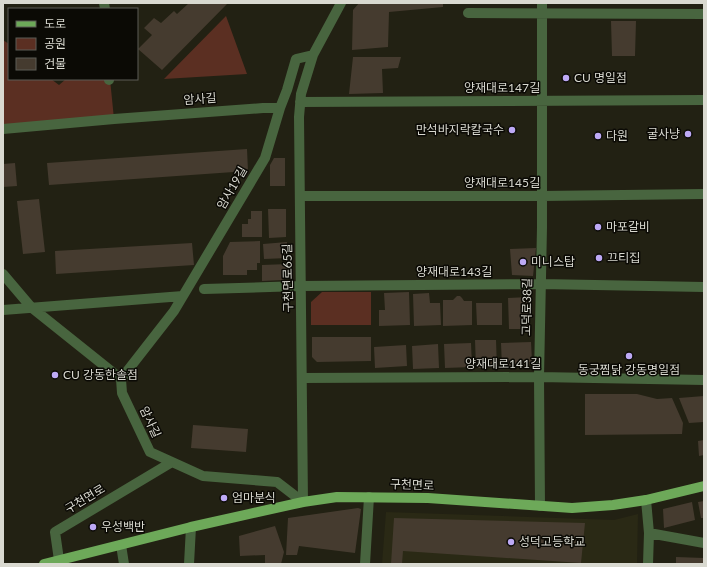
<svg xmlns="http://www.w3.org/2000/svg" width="707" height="567" viewBox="0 0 707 567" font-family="Lato,'Noto Sans KR',sans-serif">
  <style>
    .built { fill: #2a2915 }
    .green { fill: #5b2f22 }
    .building { fill: #453b2f }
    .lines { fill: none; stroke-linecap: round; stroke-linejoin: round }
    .minor { stroke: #48653f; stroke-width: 10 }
    .major { stroke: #6da959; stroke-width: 10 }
    .poi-dot { fill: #bda9f5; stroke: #0b0a05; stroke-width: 1.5 }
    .labels { text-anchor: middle; stroke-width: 3; stroke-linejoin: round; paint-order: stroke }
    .poi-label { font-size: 12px; fill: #d9d9d0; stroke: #0b0a05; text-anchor: start }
    .street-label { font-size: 12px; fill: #d9d9d0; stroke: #0b0a05 }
  </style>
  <rect width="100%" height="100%" fill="#222113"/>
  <path class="built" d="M386,512L614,520L638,514L637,564H382Z"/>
  <path class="green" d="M226,16L247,74L164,79Z
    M3,40L9,44V79H51L59,85L66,79H110L114,119L3,129Z
    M322,292H371V325H311V302Z"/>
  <path class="building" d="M189,3H228L162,70L138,49L152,35L144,28L154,18L161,23L174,11L177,14Z
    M359,3H443V7L389,12L388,47L352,50L353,10Z
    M611,21H636L635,56H612Z
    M353,57H401L398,68L382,69L383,93L349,94Z
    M247,149L248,171L49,185L47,163Z
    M274,158H285V186H270V165Z
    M15,163L17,186L3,187V164Z
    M39,199L45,252L23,254L17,201Z
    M268,209H286V237L269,238Z
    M251,211H262V237H242V224H248V219H251Z
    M260,241V263H257V270H247V275H223V256L230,242Z
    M287,242L288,258L264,259L263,244Z
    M192,243L194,265L56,274L55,251Z
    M536,248L533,276L512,275L510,249Z
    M288,264L289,274L283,280L262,281V265Z
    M409,292L410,325L379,326V310H385L384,293Z
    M429,293L430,303H440L441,325L414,326L413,294Z
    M457,296H460L462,298L464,301H472V325L443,326V300H453Z
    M529,297L530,329H509L508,298Z
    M476,303H502V325H477Z
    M312,337H371V361L317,362L312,357Z
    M475,340H496L497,368H476Z
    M531,342L532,361L527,367L502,368L501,343Z
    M471,343L472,367L445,368L444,344Z
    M438,344L439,368L413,369L412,346Z
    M406,345L407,366L375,368L374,347Z
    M585,394H637L657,399L672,398L683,423L682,434L585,435Z
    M704,396V422L689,423L679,398Z
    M193,425L248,429L246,452L191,448Z
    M704,440V455L699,456L698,441Z
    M704,501V518H701L698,502Z
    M692,502L695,520L664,528L663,509Z
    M358,508L361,509L355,553L299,546L297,555H286L288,518Z
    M394,518L585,523L581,563L403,551L402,564H391Z
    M275,526L284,552L281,564H265V555L240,556L239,536Z
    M676,557L704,558V564H676Z"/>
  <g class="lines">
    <path class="minor" d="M104,3L105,9
      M468,13L704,14
      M109,79V80
      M300,102L704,100
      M3,129L114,119L263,108H280
      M300,196H542L704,194
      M3,274L31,307L121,379L122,393L150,452L203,476L277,482L303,502
      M204,289L301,286L541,284L704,287
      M3,310L183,296
      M302,378L539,377L704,380
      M121,379L174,311L265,158L280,108L287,90L296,59L313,55
      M646,500L649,533L648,564
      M303,502L299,117L301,94L313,55L341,3
      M540,506L539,377L542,227V3
      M649,533L704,543
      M121,545L124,564
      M59,560L55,532L172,462
      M189,564L191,527
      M365,564L369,497"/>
    <path class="major" d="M44,564L191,527L303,502L337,497L428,498L572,508L613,505L646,500L704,486"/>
  </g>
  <g class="poi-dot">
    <circle cx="566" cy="78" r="4"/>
    <circle cx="512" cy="130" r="4"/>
    <circle cx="688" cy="134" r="4"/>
    <circle cx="598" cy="136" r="4"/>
    <circle cx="598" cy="227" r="4"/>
    <circle cx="599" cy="258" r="4"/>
    <circle cx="523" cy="262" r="4"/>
    <circle cx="629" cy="356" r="4"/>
    <circle cx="55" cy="375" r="4"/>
    <circle cx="224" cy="498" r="4"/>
    <circle cx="93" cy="527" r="4"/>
    <circle cx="511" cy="542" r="4"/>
  </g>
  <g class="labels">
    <g class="poi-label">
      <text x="574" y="82">CU 명일점</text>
      <text x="504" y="134" text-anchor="end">만석바지락칼국수</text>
      <text x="680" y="138" text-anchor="end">굴사냥</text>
      <text x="606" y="140">다원</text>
      <text x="606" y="231">마포갈비</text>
      <text x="607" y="262">끄티집</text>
      <text x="531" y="266">미니스탑</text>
      <text x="629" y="374" text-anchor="middle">동궁찜닭 강동명일점</text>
      <text x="63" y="379">CU 강동한솔점</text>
      <text x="232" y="502">엄마분식</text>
      <text x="101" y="531">우성백반</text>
      <text x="519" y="546">성덕고등학교</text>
    </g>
    <g class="street-label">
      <text x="502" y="92">양재대로147길</text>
      <text transform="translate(200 99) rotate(-4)" y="4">암사길</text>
      <text x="502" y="187">양재대로145길</text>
      <text transform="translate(232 188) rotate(-60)" y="4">암사19길</text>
      <text x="454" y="276">양재대로143길</text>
      <text transform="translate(288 278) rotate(-91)" y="4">구천면로65길</text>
      <text transform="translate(527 307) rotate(-89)" y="4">고덕로38길</text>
      <text x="503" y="368">양재대로141길</text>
      <text transform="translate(150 422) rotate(65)" y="4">암사길</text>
      <text transform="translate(412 485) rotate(2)" y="4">구천면로</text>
      <text transform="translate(85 499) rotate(-31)" y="4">구천면로</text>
    </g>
  </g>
  <rect width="707" height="567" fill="none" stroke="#d9d9d0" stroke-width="8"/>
  <rect x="8" y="8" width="130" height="72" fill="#0b0a05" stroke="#5d5d56"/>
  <rect x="16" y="21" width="20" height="6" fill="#6da959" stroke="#5d5d56"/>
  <text x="44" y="28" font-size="12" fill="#d9d9d0">도로</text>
  <rect x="16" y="38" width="20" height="12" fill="#5b2f22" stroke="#5d5d56"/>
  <text x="44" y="48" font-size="12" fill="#d9d9d0">공원</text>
  <rect x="16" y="58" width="20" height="12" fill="#453b2f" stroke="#5d5d56"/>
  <text x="44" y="68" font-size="12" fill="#d9d9d0">건물</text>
</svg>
